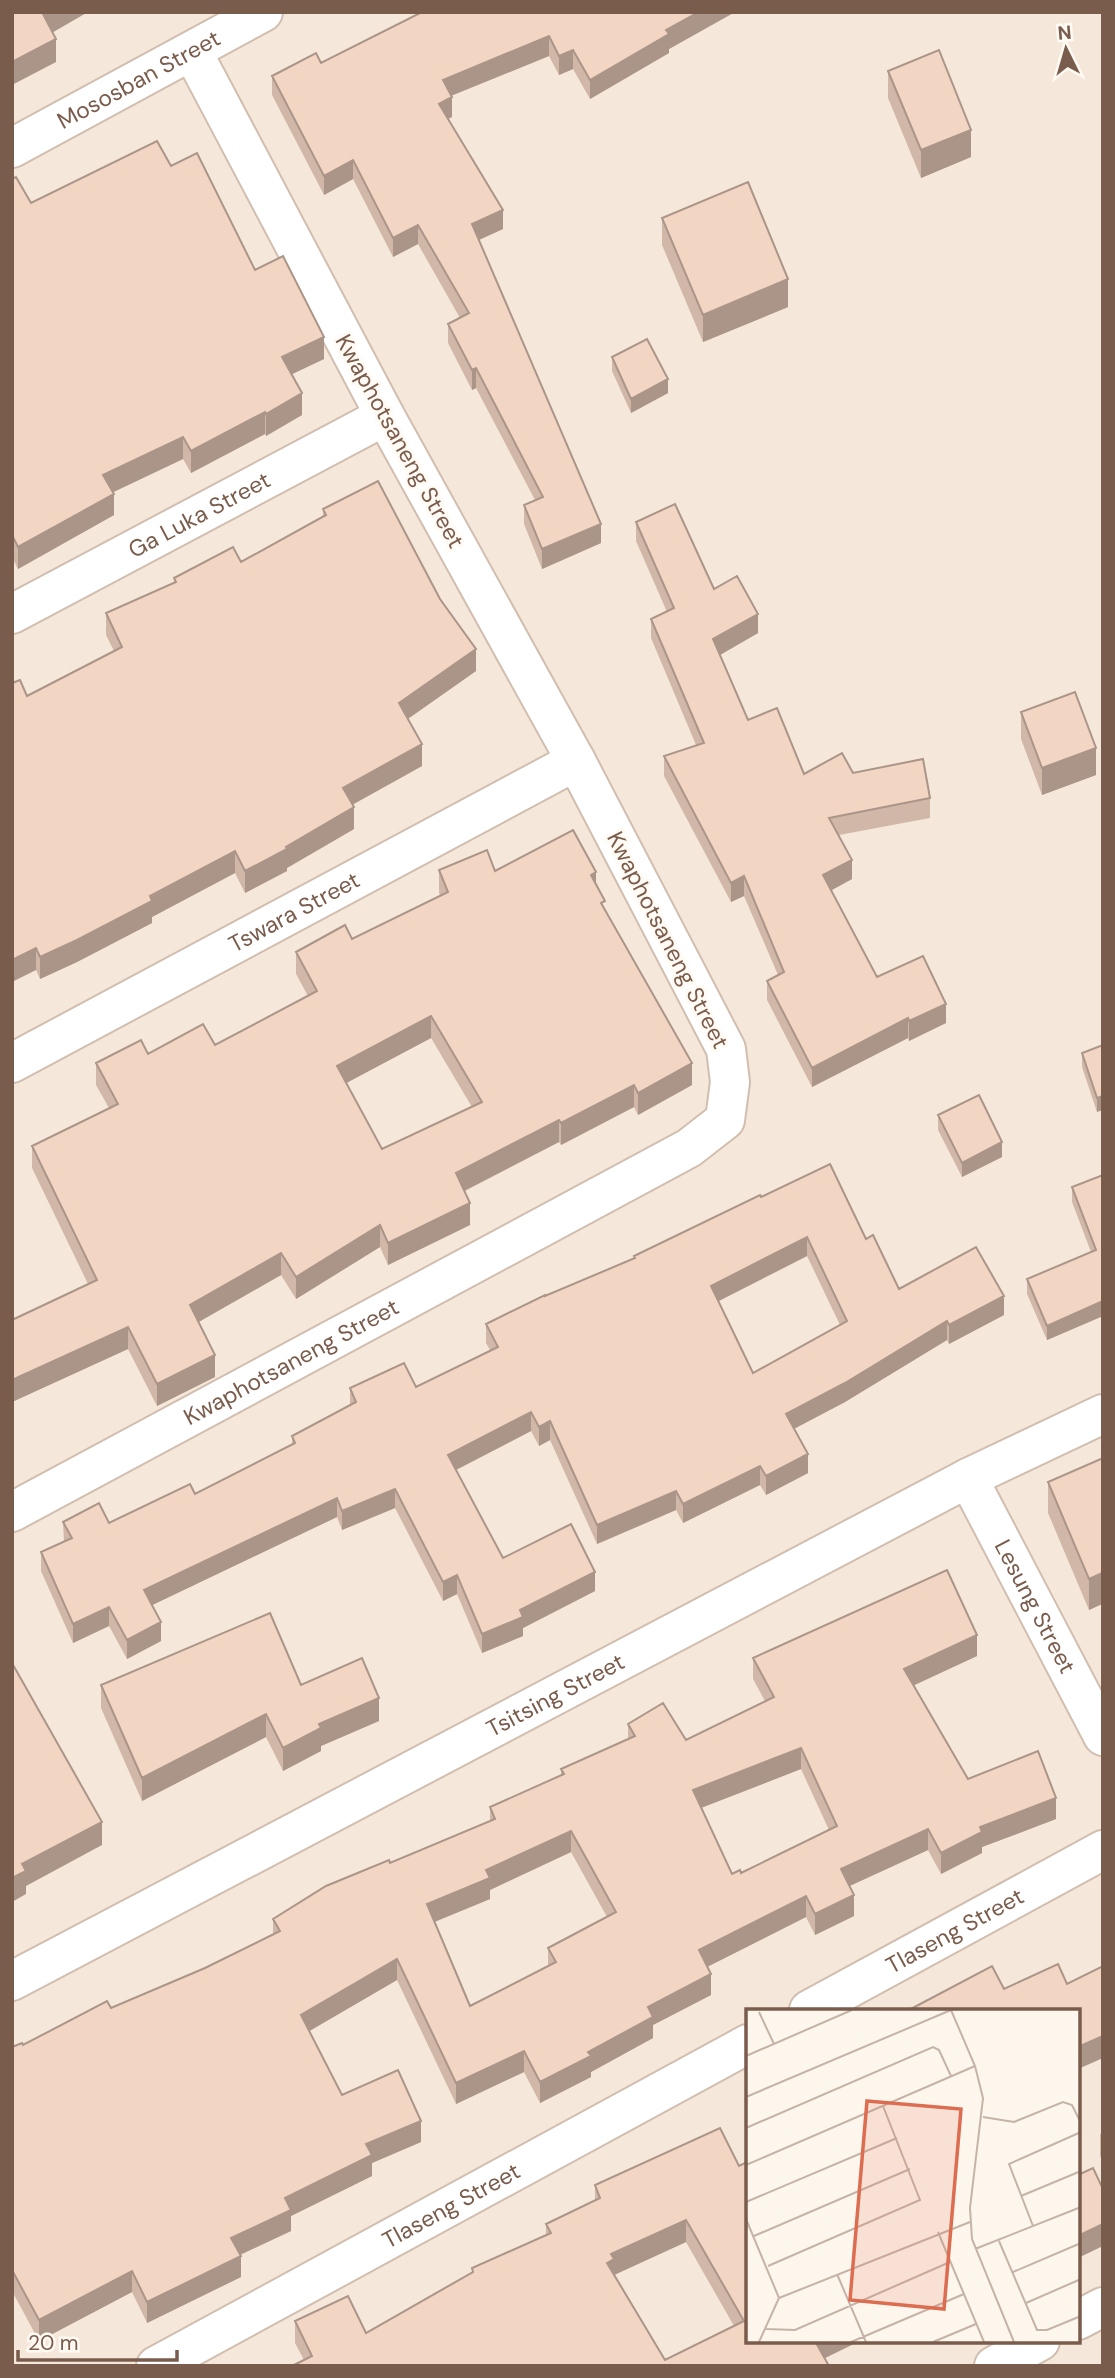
<svg xmlns="http://www.w3.org/2000/svg" width="1115" height="2378" viewBox="0 0 1115 2378" font-family="'DM Sans',sans-serif">
  <style>
    .residential { fill: #f5e8da; fill-rule: evenodd }
    .lines { fill: none; stroke-linecap: round; stroke-linejoin: round }
    .minor-casing { stroke: #d1beb0; stroke-width: 42 }
    .minor { stroke: #fff; stroke-width: 38 }
    .wall { fill: #d1b7a8; fill-rule: evenodd }
    .shaded-wall { fill: #aa9588 }
    .building { fill: #f3d5c3; stroke: #aa9588; stroke-width: 2; fill-rule: evenodd }
    .labels { text-anchor: middle; stroke-width: 6; stroke-linejoin: round; paint-order: stroke }
    .street-label { font-size: 23px; fill: #7a5c4d; stroke: #fffaf3 }
    .inset-road { fill: none; stroke: #c5b3a7; stroke-width: 2 }
    .view { fill: #dc6d51; fill-opacity: 0.15; stroke: #dc6d51; stroke-width: 3.5 }
    .inset-edge { fill: none; stroke: #7a5c4d; stroke-width: 3.5 }
  </style>
  <rect width="100%" height="100%" fill="#fdf6ec"/>
  <path class="residential" d="M12,12H1103V2366H12ZM748,2010H1078V2341H748Z"/>
  <g class="lines">
    <defs>
      <g id="minor">
        <path id="s1" d="M12,148L263,12"/>
        <path id="s2" d="M12,614L385,416"/>
        <path id="s3" d="M12,1063L576,761"/>
        <path id="s4" d="M968,1478L1103,1736"/>
        <path id="s5" d="M12,1512L689,1148L725,1120L730,1082L726,1049L576,761L385,416L192,51"/>
        <path id="s6" d="M12,1981L968,1478L1103,1414"/>
        <path id="s7" d="M809,2010L1103,1850"/>
        <path d="M1078,2320L1103,2307"/>
        <path id="s8" d="M156,2366L748,2044"/>
        <path d="M994,2366L1040,2341"/>
      </g>
    </defs>
    <use href="#minor" class="minor-casing"/>
    <use href="#minor" class="minor"/>
  </g>
  <path class="wall" d="M422,12H735L669,49V53L590,99L573,69L559,75L549,56L451,96L452,117L448,119L503,229L479,240L601,543L542,569L524,524V505L535,500L476,388L472,390L448,343V324L460,318L418,244L393,257L353,179L324,195L272,95V76L321,63Z
    M888,71L971,157L921,178L888,98Z
    M171,166L255,270L324,359L291,374L302,415L266,436L265,434L191,473L183,459L113,492L114,515L18,569L12,557V179L31,203Z
    M662,218L788,307L703,342L662,245Z
    M612,357L668,393L631,413L612,371Z
    M323,509L476,671L408,719L422,766L353,804L354,829L287,868V871L245,893L235,873L152,917V923L77,962L40,979L36,970L27,696L114,651L106,635V613L174,582V578L241,562L323,517Z
    M636,522L714,589L758,633L720,655L748,720L804,774L853,773L930,798V818L839,835L852,879L831,890L877,977L946,1023L909,1041L908,1038L812,1087L767,1000V981L778,975L744,896L731,902L664,776V756L696,745L651,638V619L667,612L636,541Z
    M1021,712L1096,775L1042,795L1021,739Z
    M439,870L495,871L596,884L605,910L692,1085L638,1115L634,1107L561,1145L559,1142L465,1191L470,1225L388,1265L380,1247L296,1299L281,1275L198,1322L215,1377L157,1406L128,1349L12,1402V1320L88,1284L32,1168V1146L109,1108L96,1085V1063L148,1054L215,1045L308,996L296,974V952L352,939L440,896L439,892ZM431,1038L472,1107L382,1149L346,1083Z
    M1103,1045L1097,1112L1082,1067V1053Z
    M938,1115L1002,1157L962,1177L938,1130Z
    M1103,1175V1316L1047,1340L1027,1294V1279L1091,1252L1072,1202V1187Z
    M761,1197L866,1239L899,1289L1004,1315L949,1344L947,1340L845,1402L794,1429L808,1473L766,1495L760,1485L683,1523L676,1510L597,1544L550,1440L539,1446L531,1431L456,1470L503,1558L595,1591L523,1628V1636L482,1653L457,1594L443,1601L395,1508L342,1530L337,1517L152,1605L161,1641L127,1659L109,1626L73,1643L41,1571V1552L64,1542L63,1522L109,1523L195,1494L292,1445V1436L350,1405V1388L416,1387L490,1350L486,1343V1324L545,1296L634,1258V1256ZM807,1256L840,1325L753,1373L718,1301Z
    M1103,1458V1606L1102,1604L1089,1610L1048,1513V1482Z
    M977,1656L913,1685L968,1779L1056,1819L982,1847V1853L941,1874L928,1850L849,1886L854,1916L815,1935L806,1917L707,1967L711,1995L653,2025V2038L591,2072V2077L540,2103L524,2072L456,2104L397,1980L309,2031L342,2095L421,2142L372,2163V2176L291,2216V2231L240,2255L241,2277L147,2323L132,2292L39,2341L12,2291V2047L23,2045L205,1968L273,1934V1919L390,1863L490,1822V1807L561,1775V1769L628,1739V1724L686,1740L765,1701L753,1679V1658ZM801,1769L829,1830L741,1873L732,1874L701,1808ZM571,1852L607,1917L548,1948V1966L470,2006L434,1922L490,1899V1890Z
    M101,1685H301L379,1721L321,1746V1751L283,1771L266,1737L142,1801L101,1708Z
    M720,2128L829,2366L304,2360L295,2343V2321L366,2333L472,2273V2268L546,2235V2224L595,2201V2185ZM686,2242L734,2326L665,2360L614,2275Z
    M1103,2133V2161L1100,2156V2134Z"/>
  <path class="shaded-wall" d="M47,12H88L43,38V14Z
    M699,12H735L669,49V53L590,99V80L666,30Z
    M549,36V56L443,99V80Z
    M56,39V62L12,85V62Z
    M573,50V69L559,75V56Z
    M452,97V117L439,123V104Z
    M971,130V157L921,178V150Z
    M353,160V179L324,195V176Z
    M503,210V229L472,243V224Z
    M418,225V244L393,257V238Z
    M788,279V307L703,342V315Z
    M324,337V359L282,379V357Z
    M476,368V388L472,390V370Z
    M668,379V393L631,413V399Z
    M302,393V415L266,436V414Z
    M265,412V434L191,473V451Z
    M183,437V459L103,497V475Z
    M114,494V515L18,569V547Z
    M601,524V543L542,569V549Z
    M758,614V633L713,659V639Z
    M476,649V671L399,725V703Z
    M422,744V766L343,810V788Z
    M1096,748V775L1042,795V768Z
    M354,807V829L287,868V871L245,893V871Z
    M235,851V873L152,917V923L77,962L40,979V957Z
    M852,860V879L823,895V875Z
    M596,872V894L591,875Z
    M744,876V896L731,902V883Z
    M36,948V970L12,982V960Z
    M946,1004V1023L909,1041V1021Z
    M431,1016V1038L337,1088V1066Z
    M908,1018V1038L812,1087V1068Z
    M692,1063V1085L638,1115V1093Z
    M634,1085V1107L561,1145V1123Z
    M1103,1096V1110L1097,1112V1098Z
    M559,1120V1142L456,1195V1173Z
    M1002,1142V1157L962,1177V1163Z
    M470,1203V1225L388,1265V1243Z
    M380,1225V1247L296,1299V1277Z
    M807,1237V1256L711,1305V1286Z
    M281,1253V1275L190,1327V1305Z
    M1004,1296V1315L949,1344V1325Z
    M1103,1301V1316L1047,1340V1326Z
    M947,1321V1340L845,1402L786,1433V1414Z
    M128,1327V1349L12,1402V1380Z
    M215,1355V1377L157,1406V1384Z
    M531,1412V1431L448,1474V1455Z
    M550,1421V1440L539,1446V1427Z
    M808,1454V1473L766,1495V1476Z
    M760,1466V1485L683,1523V1504Z
    M395,1489V1508L342,1530V1511Z
    M676,1491V1510L597,1544V1525Z
    M337,1498V1517L144,1609V1590Z
    M595,1572V1591L523,1628V1636L482,1653V1634L520,1610Z
    M1102,1573V1604L1089,1610V1579Z
    M457,1575V1594L443,1601V1582Z
    M109,1607V1626L73,1643V1624Z
    M161,1622V1641L127,1659V1640Z
    M977,1635V1656L904,1690V1669Z
    M379,1698V1721L321,1746V1751L283,1771V1748L319,1724Z
    M266,1714V1737L142,1801V1778Z
    M801,1748V1769L693,1811V1790Z
    M1056,1798V1819L982,1847V1853L941,1874V1853L980,1827Z
    M102,1822V1845L26,1886V1894L12,1902V1878L22,1864Z
    M928,1829V1850L841,1890V1869Z
    M571,1831V1852L490,1890V1899L427,1925V1904L486,1870Z
    M854,1895V1916L815,1935V1914Z
    M806,1896V1917L699,1971V1950Z
    M397,1959V1980L301,2036V2015Z
    M711,1974V1995L653,2025V2038L591,2072V2077L540,2103V2082L588,2052L648,2007Z
    M1103,2036V2058L1078,2069V2047Z
    M524,2051V2072L456,2104V2083Z
    M421,2121V2142L372,2163V2176L291,2216V2231L231,2259V2238L285,2198L366,2144Z
    M686,2220V2242L614,2275L607,2263L611,2254Z
    M1103,2224V2246L1078,2258V2236Z
    M241,2256V2277L147,2323V2302Z
    M132,2271V2292L39,2341V2320Z
    M815,2341H860L815,2363Z"/>
  <path class="building" d="M12,12H47L43,14L56,39L12,62Z
    M422,12H699L666,30L669,34L590,80L573,50L559,56L549,36L443,80L452,97L439,104L503,210L472,224L601,524L542,549L524,505L543,497L476,368L472,370L448,324L469,313L418,225L393,238L353,160L324,176L272,76L316,53L321,63Z
    M939,50L971,130L921,150L888,71Z
    M157,141L171,166L197,153L255,270L283,256L324,337L282,357L302,393L266,414L265,412L191,451L183,437L103,475L114,494L18,547L12,535V179L16,177L31,203Z
    M748,182L788,279L703,315L662,218Z
    M647,339L668,379L631,399L612,357Z
    M378,481L440,599L476,649L399,703L422,744L343,788L354,807L286,847L287,849L245,871L235,851L150,896L152,901L77,940L40,957L36,948L12,960V683L20,680L27,696L122,647L106,613L176,582L174,578L233,547L241,562L326,515L323,509Z
    M675,504L714,589L737,576L758,614L713,639L748,720L777,708L804,774L842,753L853,773L923,759L930,798L829,818L852,860L823,875L877,977L923,956L946,1004L909,1021L908,1018L812,1068L767,981L784,972L744,876L731,883L664,756L704,743L651,619L674,608L636,522Z
    M1075,692L1096,748L1042,768L1021,712Z
    M573,830L596,872L591,875L605,901L601,903L692,1063L638,1093L634,1085L561,1123L559,1120L456,1173L470,1203L388,1243L380,1225L296,1277L281,1253L190,1305L215,1355L157,1384L128,1327L12,1380V1320L97,1280L32,1146L118,1104L96,1063L141,1040L148,1054L203,1024L215,1045L317,991L296,952L345,925L352,939L448,892L439,870L487,850L495,871ZM431,1016L482,1102L382,1149L337,1066Z
    M1103,1045V1096L1097,1098L1082,1053Z
    M979,1095L1002,1142L962,1163L938,1115Z
    M830,1164L866,1239L873,1235L899,1289L976,1247L1004,1296L949,1325L947,1321L845,1383L786,1414L808,1454L766,1476L760,1466L683,1504L676,1491L597,1525L550,1421L539,1427L531,1412L448,1455L503,1558L571,1524L595,1572L520,1610L523,1617L482,1634L457,1575L443,1582L395,1489L342,1511L337,1498L144,1590L161,1622L127,1640L109,1607L73,1624L41,1552L72,1538L63,1522L99,1503L109,1523L190,1484L195,1494L295,1443L292,1436L356,1402L350,1388L404,1363L416,1387L498,1347L486,1324L545,1295V1296L635,1258L634,1256L760,1195L761,1197ZM807,1237L847,1321L753,1373L711,1286Z
    M1103,1175V1301L1047,1326L1027,1279L1096,1250L1072,1187Z
    M1103,1458V1575L1102,1573L1089,1579L1048,1482Z
    M947,1570L977,1635L904,1669L968,1779L1038,1751L1056,1798L980,1827L982,1832L941,1853L928,1829L841,1869L854,1895L815,1914L806,1896L699,1950L711,1974L648,2007L653,2017L588,2052L591,2056L540,2082L524,2051L456,2083L397,1959L301,2015L342,2095L398,2070L421,2121L366,2144L372,2155L285,2198L291,2210L231,2238L241,2256L147,2302L132,2271L39,2320L12,2270V2047L22,2043L23,2045L107,2001L111,2008L205,1968L280,1931L273,1919L326,1886L389,1860L390,1863L495,1819L490,1807L564,1774L561,1769L635,1736L628,1724L663,1703L686,1740L774,1697L753,1658ZM801,1748L837,1826L741,1873L740,1870L732,1874L693,1790ZM571,1831L616,1912L548,1948L556,1962L470,2006L427,1904L490,1878L486,1870Z
    M270,1613L301,1685L362,1658L379,1698L319,1724L321,1728L283,1748L266,1714L142,1778L101,1685Z
    M12,1663L102,1822L22,1864L26,1871L12,1878Z
    M1058,1964L1067,1984L1103,1966V2036L1078,2047V2011H907L992,1966L1004,1989Z
    M720,2128L739,2166L747,2162V2341H815L829,2366H292L312,2356L295,2321L348,2296L366,2333L473,2272L472,2268L551,2233L546,2224L600,2198L595,2185ZM686,2220L744,2321L665,2360L607,2263L614,2259L611,2254Z
    M1093,2168L1103,2189V2224L1078,2236V2175Z"/>
  <g class="labels">
    <g class="street-label">
      <text dy="8" stroke="none"><textPath href="#s1" startOffset="144">Mososban Street</textPath></text>
      <text transform="translate(400 441) rotate(61)" y="8">Kwaphotsaneng Street</text>
      <text dy="8" stroke="none"><textPath href="#s2" startOffset="212">Ga Luka Street</textPath></text>
      <text dy="8" stroke="none"><textPath href="#s3" startOffset="320">Tswara Street</textPath></text>
      <text transform="translate(668 940) rotate(63)" y="8">Kwaphotsaneng Street</text>
      <text dy="8" stroke="none"><textPath href="#s5" startOffset="317">Kwaphotsaneng Street</textPath></text>
      <text dy="8" stroke="none"><textPath href="#s4" startOffset="145">Lesung Street</textPath></text>
      <text dy="8" stroke="none"><textPath href="#s6" startOffset="614">Tsitsing Street</textPath></text>
      <text dy="8" stroke="none"><textPath href="#s7" startOffset="166">Tlaseng Street</textPath></text>
      <text dy="8" stroke="none"><textPath href="#s8" startOffset="336">Tlaseng Street</textPath></text>
    </g>
  </g>
  <g transform="translate(746 2009)">
    <rect width="334" height="334" fill="#fdf6ec"/>
    <path class="inset-road" d="M205,1L229,57L237,89L224,199L226,230L268,333M13,3L28,35M0,47L106,1M0,88L205,1M237,108L268,113L317,93L326,96L335,114M0,119L187,38L193,41L205,67M0,156L229,57M275,187L335,162M0,193L151,129M0,210L33,289L13,333M287,217L263,155L335,123M192,223L238,333M8,227L164,160M253,232L291,321H301L335,307M229,240L335,198M22,257L174,191L137,97M267,263L335,234M91,265L120,333M33,289L224,213M280,294L335,270M20,320L49,321L204,253M105,333L218,285M187,333L230,315"/>
    <path class="view" d="M121,92L215,100L198,300L104,291Z"/>
    <rect width="334" height="334" class="inset-edge"/>
  </g>
  <rect width="1115" height="2378" fill="none" stroke="#7a5c4d" stroke-width="28"/>
  <g transform="translate(1066 49) rotate(355)" stroke="#fffaf3" stroke-width="5" paint-order="stroke">
  <path d="M0-5L12 26L0 18L-12 26Z" fill="#7a5c4d"/>
  <text y="-10" font-size="19" font-weight="bold" text-anchor="middle" fill="#7a5c4d">N</text>
  </g>
  <path d="M18 2350v10h159v-10" fill="none" stroke="#7a5c4d" stroke-width="3.5"/>
  <text x="28" y="2350" font-size="21" fill="#7a5c4d" stroke="#fffaf3" stroke-width="5" paint-order="stroke">20 m</text>
</svg>
